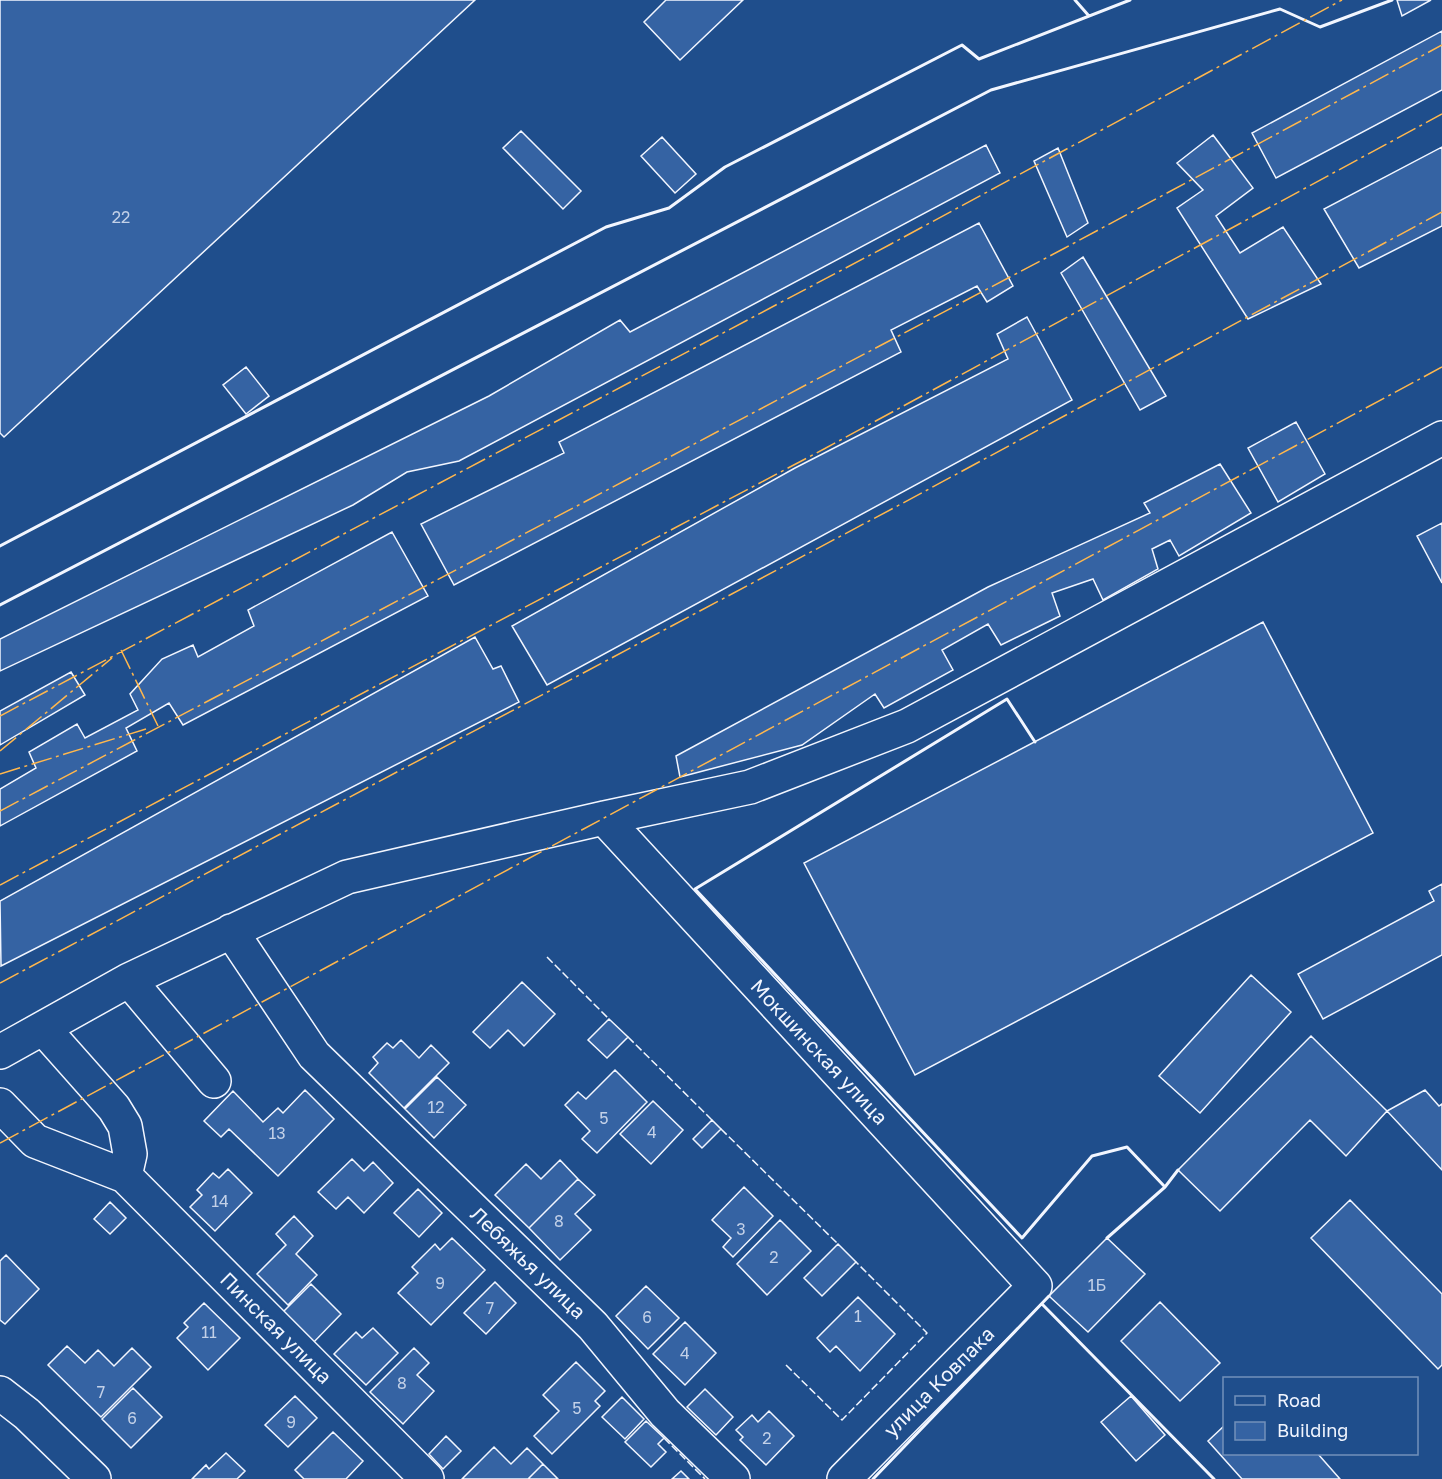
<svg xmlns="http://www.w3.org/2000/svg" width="1442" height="1479" viewBox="0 0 1442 1479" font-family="'Golos Text',sans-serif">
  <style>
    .building { fill: #3563a3; stroke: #f2f6ff; stroke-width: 1.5 }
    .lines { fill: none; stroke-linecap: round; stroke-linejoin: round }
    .minor-casing { stroke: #f2f6ff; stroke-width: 36 }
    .minor { stroke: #1f4e8c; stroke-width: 33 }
    .fence { stroke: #f2f6ff; stroke-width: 1.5; stroke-dasharray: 8 3; stroke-linecap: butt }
    .wall { stroke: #f2f6ff; stroke-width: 3 }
    .power { stroke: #ffb74d; stroke-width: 1.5; stroke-dasharray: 21 4.5 3 4.5; stroke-linecap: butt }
    .labels { text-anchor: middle; stroke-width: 4.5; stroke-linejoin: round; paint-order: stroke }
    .number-label { font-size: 16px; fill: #c3d1e8 }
    .street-label { font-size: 20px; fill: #f2f6ff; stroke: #1f4e8c }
  </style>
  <rect width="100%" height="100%" fill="#1f4e8c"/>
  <path class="building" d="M0,0H475L4,437L0,433Z
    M666,0H743L680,60L644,22Z
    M1397,0H1431L1402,16Z
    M1442,31V90L1276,178L1252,133Z
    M521,131L581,191L563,209L503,148Z
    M1213,135L1253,188L1216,216L1240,253L1283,227L1321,284L1248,319L1177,208L1203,190L1177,163Z
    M662,137L696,174L675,193L641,156Z
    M986,145L1000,173L459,461L407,472L353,505L0,671V639L489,396L620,320L630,332Z
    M1442,147V226L1359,268L1324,209Z
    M1058,148L1088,223L1067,237L1034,161Z
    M979,223L1013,286L987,302L977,286L891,330L901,352L454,585L421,524L564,453L559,442Z
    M1083,257L1166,396L1140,410L1061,273Z
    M1027,317L1072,400L547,685L512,626L795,468L1008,359L997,334Z
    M246,367L269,396L246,414L223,385Z
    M1296,422L1325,474L1278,502L1248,448Z
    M1220,464L1251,513L1179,556L1170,540L1152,549L1158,569L1103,600L1093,579L1052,593L1060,616L1001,645L988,624L942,650L953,670L884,708L875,694L802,745L680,777L676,756L988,587L1150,513L1144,503Z
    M1442,523V583L1417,536Z
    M392,532L428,596L183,725L169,703L126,728L137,751L0,826V789L36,768L29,752L77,724L85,738L138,710L130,694L162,659L193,645L198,657L254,626L248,610Z
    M1263,622L1373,833L915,1075L804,863Z
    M475,637L493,669L501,666L519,702L1,966L0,901Z
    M71,672L85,695L0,745V711Z
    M1442,884V955L1323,1019L1298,974L1434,901L1429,891Z
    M1251,975L1291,1012L1200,1113L1159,1076Z
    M522,982L555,1014L524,1046L508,1030L490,1048L473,1032Z
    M609,1019L628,1037L607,1058L588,1040Z
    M1311,1036L1387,1111L1346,1156L1310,1120L1220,1211L1178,1170Z
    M401,1040L419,1058L431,1045L449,1063L404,1108L369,1073L378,1063L373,1057L387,1043L393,1048Z
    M615,1070L647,1102L597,1153L582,1139L590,1131L565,1105L578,1092L586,1099Z
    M437,1077L466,1105L434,1138L405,1109Z
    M305,1090L334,1119L278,1176L229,1129L221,1137L204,1121L233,1091L263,1122L278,1108L283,1113Z
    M1425,1090L1439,1106L1442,1104V1170L1387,1111Z
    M653,1101L683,1130L651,1164L620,1134Z
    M712,1120L721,1129L702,1148L693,1139Z
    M352,1159L364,1171L373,1162L393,1183L364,1213L348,1197L336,1209L318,1192Z
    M560,1160L578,1179L529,1228L495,1195L526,1164L541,1179Z
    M228,1169L252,1193L215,1231L190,1207L202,1195L197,1190L213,1173L219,1178Z
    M578,1179L595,1195L575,1214L591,1230L560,1260L529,1228Z
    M744,1187L773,1216L733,1257L723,1247L731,1238L712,1220Z
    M418,1189L442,1213L419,1237L394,1213Z
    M1350,1200L1442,1294V1365L1438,1369L1311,1238Z
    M110,1202L126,1218L110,1234L94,1219Z
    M294,1216L313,1236L296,1254L317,1275L288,1305L257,1274L286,1245L276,1234Z
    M780,1220L811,1251L767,1295L737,1264Z
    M452,1238L485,1270L431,1325L398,1293L418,1273L412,1267L435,1244L440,1250Z
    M1107,1238L1145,1274L1088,1332L1049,1296Z
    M838,1244L856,1262L822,1296L804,1278Z
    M6,1255L39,1289L5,1324L0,1320V1261Z
    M495,1282L516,1303L486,1334L464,1313Z
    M311,1284L341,1314L312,1344L282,1313Z
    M646,1286L679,1318L648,1349L616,1316Z
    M858,1297L895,1334L860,1371L836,1346L830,1352L817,1338Z
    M1160,1302L1220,1363L1180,1401L1121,1341Z
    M204,1303L240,1338L208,1370L177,1338L188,1327L184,1323Z
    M685,1322L716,1353L685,1385L653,1354Z
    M373,1328L398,1353L366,1385L334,1354L356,1332L362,1338Z
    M67,1346L85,1363L98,1350L114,1366L132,1348L151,1367L101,1417L48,1365Z
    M414,1348L429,1363L417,1375L434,1391L403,1424L370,1392Z
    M576,1362L605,1391L595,1401L600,1406L552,1454L534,1436L559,1411L543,1395Z
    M133,1388L162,1417L131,1448L102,1419Z
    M705,1389L733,1417L716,1435L687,1407Z
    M295,1396L317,1418L288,1447L265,1425Z
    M1131,1396L1165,1435L1136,1461L1101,1422Z
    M622,1397L644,1419L625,1439L602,1417Z
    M769,1411L794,1436L766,1465L740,1440L743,1437L736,1430L752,1415L758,1422Z
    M646,1421L664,1438L658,1444L666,1452L651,1467L625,1442Z
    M1224,1426V1454H1318L1340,1479H1242L1208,1441Z
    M333,1432L363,1461L346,1479H304L295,1470Z
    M446,1436L461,1451L443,1469L429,1454Z
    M494,1447L511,1464L527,1448L543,1464L528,1479H462Z
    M226,1453L245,1471L237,1479H192L206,1465L209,1469Z
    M543,1464L558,1479H528Z
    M681,1471L689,1479H672Z"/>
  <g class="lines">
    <defs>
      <path id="minor" d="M604,818L1035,1286L844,1479
        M231,931L314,1055L593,1326L665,1413L733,1479
        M129,980L214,1081
        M0,1052L129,980L347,877L604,818L750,787L907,726L1442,438
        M0,1105L35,1141L125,1176L130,1154L125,1126L114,1108L43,1028
        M125,1176L427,1479
        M0,1393L27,1414L94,1479"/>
    </defs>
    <use href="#minor" class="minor-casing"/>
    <use href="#minor" class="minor"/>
    <path class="fence" d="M547,957L609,1019
      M628,1037L712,1120
      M721,1129L838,1244
      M786,1365L842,1420L927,1333L856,1262
      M664,1438L705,1479"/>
    <path class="wall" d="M1075,0L1089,16
      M0,546L606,227L669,208L725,167L962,45L979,59L1130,0
      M0,605L991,90L1280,9L1320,27L1392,0
      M1035,742L1007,699L695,889L1022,1238L1092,1156L1127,1147L1165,1187
      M1107,1238L1165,1187L1178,1170
      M1042,1304L1214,1479
      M873,1479L1049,1296"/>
    <path class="power" d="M121,650L158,726
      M0,716L891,244L1342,0
      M0,751L112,658
      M0,774L146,729
      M0,811L1063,249L1442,45
      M0,885L824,449L1442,114
      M0,983L903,503L1442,212
      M0,1143L1442,367"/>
  </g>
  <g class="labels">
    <g class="number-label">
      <text x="121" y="223">22</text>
      <text x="436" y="1113">12</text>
      <text x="604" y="1124">5</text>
      <text x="652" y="1138">4</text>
      <text x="277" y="1139">13</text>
      <text x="220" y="1207">14</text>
      <text x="559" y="1227">8</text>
      <text x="741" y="1235">3</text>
      <text x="774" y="1263">2</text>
      <text x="440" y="1289">9</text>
      <text x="1097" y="1291">1Б</text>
      <text x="490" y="1314">7</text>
      <text x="858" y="1322">1</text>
      <text x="647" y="1323">6</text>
      <text x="209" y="1338">11</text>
      <text x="685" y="1359">4</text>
      <text x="402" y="1389">8</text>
      <text x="101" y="1398">7</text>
      <text x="577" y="1414">5</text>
      <text x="132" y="1424">6</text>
      <text x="291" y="1428">9</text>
      <text x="767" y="1444">2</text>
    </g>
    <g class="street-label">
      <text transform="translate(819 1052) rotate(47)" y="7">Мокшинская улица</text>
      <text transform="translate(528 1263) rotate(44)" y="7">Лебяжья улица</text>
      <text transform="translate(276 1328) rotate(45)" y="7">Пинская улица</text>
      <text transform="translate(939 1382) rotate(-45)" y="7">улица Ковпака</text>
    </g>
  </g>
  <rect x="1223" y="1377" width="195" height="78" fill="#1f4e8c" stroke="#7391ba" stroke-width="1.5"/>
  <rect x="1235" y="1396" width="30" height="9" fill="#1f4e8c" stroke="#7391ba" stroke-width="1.5"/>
  <text x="1277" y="1407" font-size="18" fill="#f2f6ff">Road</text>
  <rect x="1235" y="1422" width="30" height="18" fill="#3563a3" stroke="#7391ba" stroke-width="1.5"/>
  <text x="1277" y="1437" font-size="18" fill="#f2f6ff">Building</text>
</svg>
